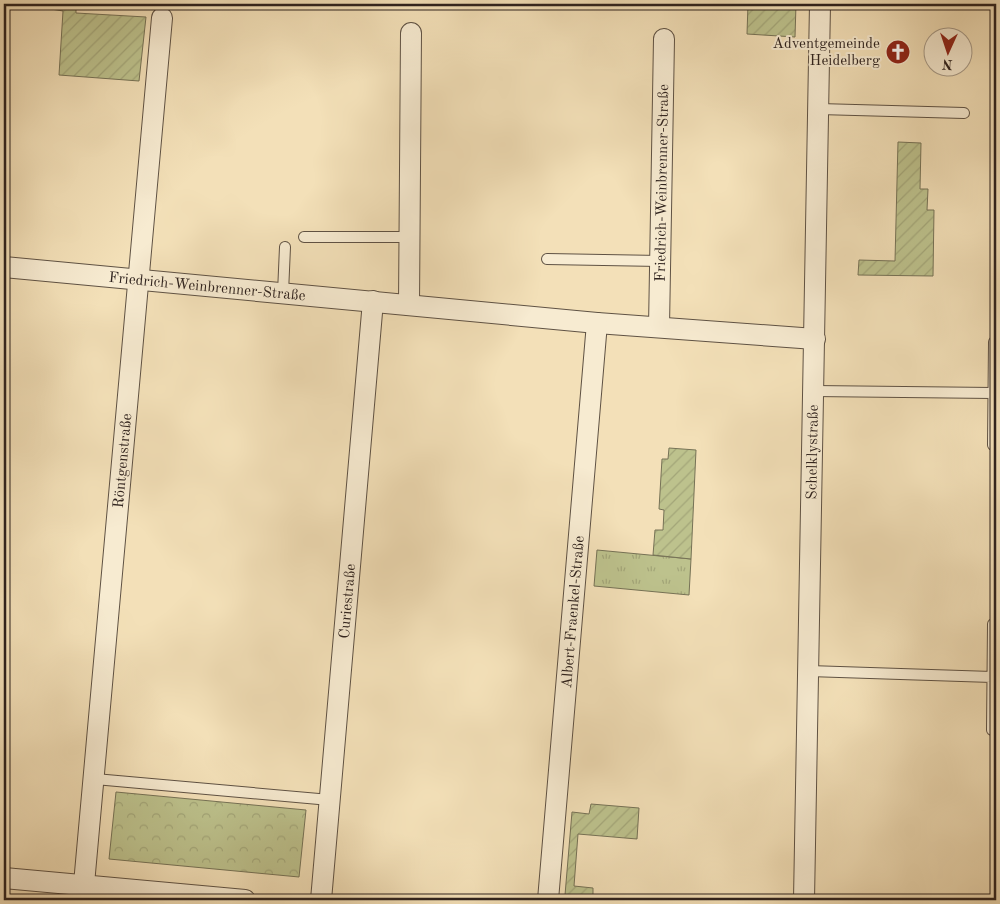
<svg xmlns="http://www.w3.org/2000/svg" width="1000" height="904" viewBox="0 0 1000 904" font-family="'Old Standard TT',serif">
  <style>
    .grass { fill: url(#grass-tufts); stroke: #767256 }
    .park { fill: url(#park-crowns); stroke: #767256 }
    .garden { fill: url(#garden-furrows); stroke: #767256 }
    .lines { fill: none; stroke-linecap: round; stroke-linejoin: round }
    .lane-casing { stroke: #5f5244; stroke-width: 12 }
    .street-casing { stroke: #5f5244; stroke-width: 22 }
    .lane { stroke: #f7ebd1; stroke-width: 10 }
    .street { stroke: #f7ebd1; stroke-width: 20 }
    .labels { text-anchor: middle; stroke-width: 4; stroke-linejoin: round; paint-order: stroke }
    .poi-label { font-size: 15px; fill: #2e221e; stroke: #f7ebd1; text-anchor: end }
    .street-label { font-size: 15px; fill: #2e221e; stroke: #f7ebd1 }
  </style>
  <defs>
    <pattern id="grass-tufts" width="24" height="20" patternUnits="userSpaceOnUse" patternTransform="scale(1.25)"><rect width="24" height="20" fill="#bdc28d"/><path d="M3 7l-1-3M5 7V3M7 7l1-3M15 17l-1-3M17 17v-4M19 17l1-3" fill="none" stroke="#a3a679"/></pattern>
    <pattern id="park-crowns" width="20" height="18" patternUnits="userSpaceOnUse" patternTransform="scale(1.25)"><rect width="20" height="18" fill="#bdc28d"/><path d="M2 6a3 3 0 1 1 6 0M12 15a3 3 0 1 1 6 0" fill="none" stroke="#a3a679"/></pattern>
    <pattern id="garden-furrows" width="10" height="10" patternUnits="userSpaceOnUse" patternTransform="scale(1.25)"><rect width="10" height="10" fill="#bdc28d"/><path d="M-1 1l2-2M0 10L10 0M9 11l2-2" fill="none" stroke="#a3a679"/></pattern>
  </defs>
  <rect width="100%" height="100%" fill="#f3e0b8"/>
  <filter id="stains"><feTurbulence type="fractalNoise" baseFrequency=".004" numOctaves="4"/><feColorMatrix values="0 0 0 0 .2 0 0 0 0 .09 0 0 0 0 .02 0 0 0 .5 -.17"/></filter>
  <radialGradient id="worn" r=".72"><stop offset=".6" stop-color="#630" stop-opacity="0"/><stop offset="1" stop-color="#630" stop-opacity=".3"/></radialGradient>
  <path class="grass" d="M597,550L691,559L689,595L594,586Z"/>
  <path class="park" d="M116,792L306,810L299,877L109,859Z"/>
  <path class="garden" d="M21,4H76V13L146,17L139,81L59,75L63,11Z
    M748,4H796L795,37L747,34Z
    M898,142L921,143L920,189H928L927,210H934L933,276L858,275L859,260L895,261Z
    M669,448L696,450L691,559L653,555L655,530H663L664,510L659,509L662,459H668Z
    M591,804L639,808L637,839L578,834L574,886L593,888V900H569L565,895L572,812L589,814Z"/>
  <g class="lines">
    <defs>
      <path id="lane" d="M819,109L964,113
        M304,237H410
        M547,259L660,261
        M283,293L285,247
        M814,391L993,393
        M993,445L994,342
        M809,671L992,677
        M992,730L993,624
        M95,779L330,800
        M76,900L84,884"/>
      <g id="street">
        <path id="s1" d="M4,267L597,323L815,339"/>
        <path d="M409,305L411,33"/>
        <path id="s2" d="M659,327L664,39"/>
        <path d="M4,878L245,900"/>
        <path id="s3" d="M84,884L162,18"/>
        <path id="s4" d="M321,900L373,301"/>
        <path id="s5" d="M548,900L597,323"/>
        <path id="s6" d="M804,900L820,4"/>
      </g>
    </defs>
    <use href="#lane" class="lane-casing"/>
    <use href="#street" class="street-casing"/>
    <use href="#lane" class="lane"/>
    <use href="#street" class="street"/>
  </g>
  <defs>
    <symbol id="church-disc" viewBox="-11 -11 22 22"><circle r="9.5" fill="#8f2418" stroke="#f7ebd1"/><path d="M-1.2-6h2.4v3.5h3.3v2.4h-3.3V6h-2.4V-.1h-3.3v-2.4h3.3Z" fill="#fff"/></symbol>
  </defs>
  <g fill-rule="evenodd">
    <use href="#church-disc" x="884" y="38" width="28" height="28"/>
  </g>
  <g class="labels">
    <g class="poi-label">
      <text x="880" y="48">Adventgemeinde<tspan x="880" dy="17">Heidelberg</tspan></text>
    </g>
    <g class="street-label">
      <text dy="5" stroke="none"><textPath href="#s2" startOffset="144">Friedrich-Weinbrenner-Straße</textPath></text>
      <text dy="5" stroke="none"><textPath href="#s1" startOffset="204">Friedrich-Weinbrenner-Straße</textPath></text>
      <text dy="5" stroke="none"><textPath href="#s6" startOffset="448">Schelklystraße</textPath></text>
      <text dy="5" stroke="none"><textPath href="#s3" startOffset="425">Röntgenstraße</textPath></text>
      <text dy="5" stroke="none"><textPath href="#s4" startOffset="300">Curiestraße</textPath></text>
      <text dy="5" stroke="none"><textPath href="#s5" startOffset="289">Albert-Fraenkel-Straße</textPath></text>
    </g>
  </g>
  <rect width="1000" height="904" fill="none" stroke="#f3e0b8" stroke-width="20"/>
  <rect x="5" y="5" width="990" height="894" fill="none" stroke="#2e221e" stroke-width="2.5"/>
  <rect x="10" y="10" width="980" height="884" fill="none" stroke="#2e221e"/>
  <g transform="translate(948 52) rotate(183)"><circle r="24" fill="#f7ebd1" stroke="#a79b89"/>
  <path d="M0-4L9 19L0 12L-9 19Z" fill="#8f2418"/>
  <text y="-8" font-size="14" font-weight="bold" text-anchor="middle" fill="#2e221e">N</text>
  </g>
  <rect width="100%" height="100%" filter="url(#stains)"/>
  <rect width="100%" height="100%" fill="url(#worn)"/>
</svg>
